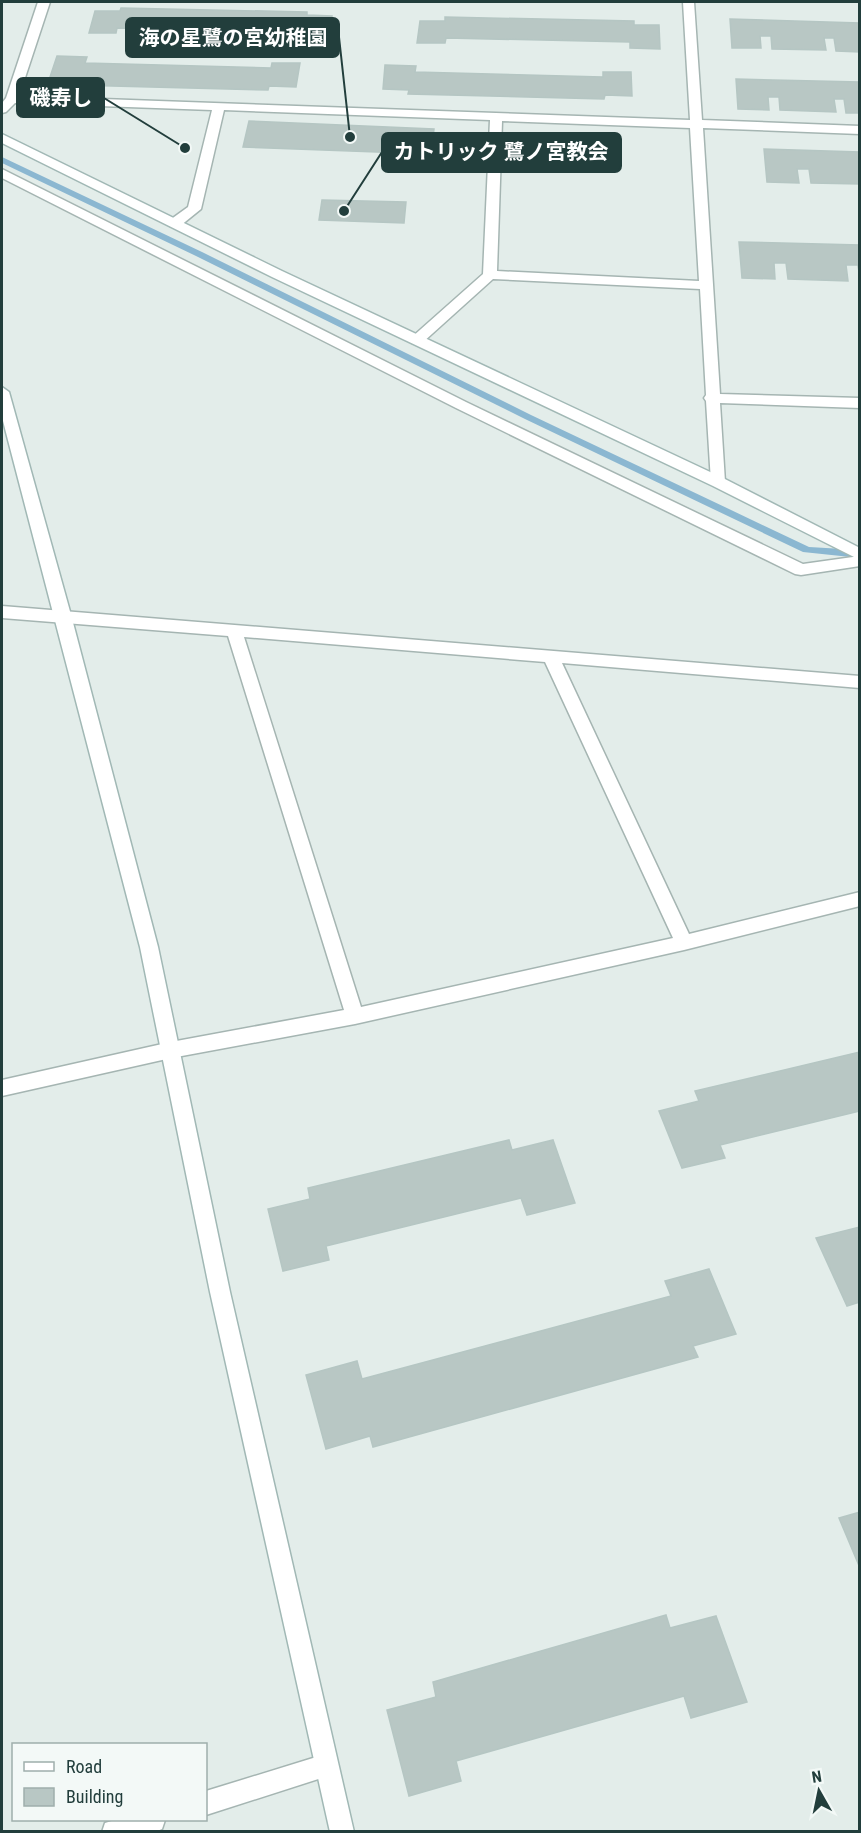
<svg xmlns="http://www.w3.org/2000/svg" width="861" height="1833" viewBox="0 0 861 1833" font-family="'Roboto Condensed','Noto Sans JP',sans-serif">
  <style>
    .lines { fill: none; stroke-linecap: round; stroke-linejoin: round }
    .stream { fill: #8bb7d1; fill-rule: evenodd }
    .building { fill: #b8c7c4; stroke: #b5c6c3; stroke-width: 1.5 }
    .street-casing { stroke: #a5b5b2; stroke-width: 3 }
    .secondary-casing { stroke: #a1b8b5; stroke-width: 3 }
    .street { fill: #fff; fill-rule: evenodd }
    .secondary { fill: #fff; fill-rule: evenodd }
    .leader { fill: none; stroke: #223e3c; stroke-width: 2 }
    .callout-dot { fill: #223e3c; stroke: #f3f9f7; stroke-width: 2 }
    .callout { fill: #223e3c; stroke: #223e3c; stroke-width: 2 }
    .callout-label { font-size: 21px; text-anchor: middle; font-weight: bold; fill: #fff }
  </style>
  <rect width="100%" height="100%" fill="#e3edea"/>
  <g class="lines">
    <path class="stream" d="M2,157L202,252L531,415L809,547L860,550V558L803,552L525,419L196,256L2,163Z"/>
  </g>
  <path class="building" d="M121,8L307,12V15L332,16L328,39L298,38L300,32L117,28L116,33H89L95,11H120Z
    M445,17L634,21V25H659L660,49L630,48V42L446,38L445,43H417L420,21H445Z
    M730,19L860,23V52L836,51L834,38H824L826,50L772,49L771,36H760L761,48H732Z
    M57,56L87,57L85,63L271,68L272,63H300L296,87L269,86L268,90L74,85L75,81L49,80Z
    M385,65L416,66L415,72L603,77V72H631L632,96L605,95L604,99L408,94L409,90L383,89Z
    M736,79L860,82V113H846L844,99H834L836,112L780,110L779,97H768L769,110L738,109Z
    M249,121L434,129L431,154L243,147Z
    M764,149L860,152V184L811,183L809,169H797L799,183L767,182Z
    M322,200L406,202L404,223L319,220Z
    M739,242L860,245V280L858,265H846L848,281L788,279L786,263H774L775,279L742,278Z
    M860,1052V1111L720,1145L725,1158L682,1168L659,1111L699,1101L695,1091Z
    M509,1140L512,1150L553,1140L575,1203L527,1215L521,1198L326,1246L329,1260L283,1271L268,1209L310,1199L308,1188Z
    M860,1227V1302L847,1306L816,1238Z
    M709,1269L736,1334L693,1346L698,1357L373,1447L370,1436L326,1449L306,1375L357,1361L362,1379L671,1296L665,1281Z
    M860,1512V1568L839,1518Z
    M666,1615L670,1628L716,1616L747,1702L691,1718L684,1696L456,1761L461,1781L409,1796L387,1710L436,1697L433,1682Z"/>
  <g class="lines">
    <defs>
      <path id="street" d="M38,2H50L19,96L690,120L683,2H694L702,120L860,126V134L703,128L720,394L860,398V408L720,403L725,482L718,487L711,482L706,401L704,398L706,395L700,289L493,279L422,343H412L410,340L412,337L483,274L490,120L224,110L201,209L180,226H170L168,223L170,220L188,207L212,110L15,103L6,112L2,113V103L6,98ZM502,121L690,128L699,281L497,271Z
        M2,169L466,402L803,564L860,556V566L801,575L795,574L456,408L2,178Z
        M2,606L860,676V688L562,663L689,934L860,892V906L684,950L355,1024L171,1058L2,1096V1080L171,1042L344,1010L228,636L2,618ZM244,637L545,662L673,938L361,1007Z
        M326,1754L334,1758L338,1766L334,1774L206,1815V1791Z
        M115,1820H165L162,1829L155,1832H102L105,1823Z"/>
      <path id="secondary" d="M2,134L282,271L723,478L860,548V560L713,486L272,277L2,143Z
        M2,387L9,392L71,615L158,947L230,1292L354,1832H330L210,1292L140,947L2,417Z"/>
    </defs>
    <use href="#street" class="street-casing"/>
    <use href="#secondary" class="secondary-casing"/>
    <use href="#street" class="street"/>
    <use href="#secondary" class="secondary"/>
  </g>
  <path class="leader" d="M350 137L339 37M185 148L104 98M344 211L382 152"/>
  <g class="callout-dot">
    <circle cx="350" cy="137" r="6"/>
    <circle cx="185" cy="148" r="6"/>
    <circle cx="344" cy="211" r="6"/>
  </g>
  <g class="callout">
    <rect x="126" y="18" width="213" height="39" rx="6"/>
    <rect x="17" y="78" width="87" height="39" rx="6"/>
    <rect x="382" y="133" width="239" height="39" rx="6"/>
  </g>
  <g class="callout-label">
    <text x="233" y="45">海の星鷺の宮幼稚園</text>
    <text x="61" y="105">磯寿し</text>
    <text x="501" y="159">カトリック 鷺ノ宮教会</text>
  </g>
  <rect width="861" height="1833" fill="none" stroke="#223e3c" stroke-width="6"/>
  <rect x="12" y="1743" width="195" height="78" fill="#f3f9f7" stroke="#9faeac" stroke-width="1.5"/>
  <rect x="24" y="1762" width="30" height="9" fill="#ffffff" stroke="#9faeac" stroke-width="1.5"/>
  <text x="66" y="1773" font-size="18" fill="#223e3c">Road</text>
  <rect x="24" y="1788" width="30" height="18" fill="#b8c7c4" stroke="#9faeac" stroke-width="1.5"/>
  <text x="66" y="1803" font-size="18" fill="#223e3c">Building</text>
  <g transform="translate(819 1791) rotate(351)" stroke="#f3f9f7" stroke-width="4.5" paint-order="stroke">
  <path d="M0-4.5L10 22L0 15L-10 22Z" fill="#223e3c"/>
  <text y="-9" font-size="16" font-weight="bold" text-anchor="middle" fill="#223e3c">N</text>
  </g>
</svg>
